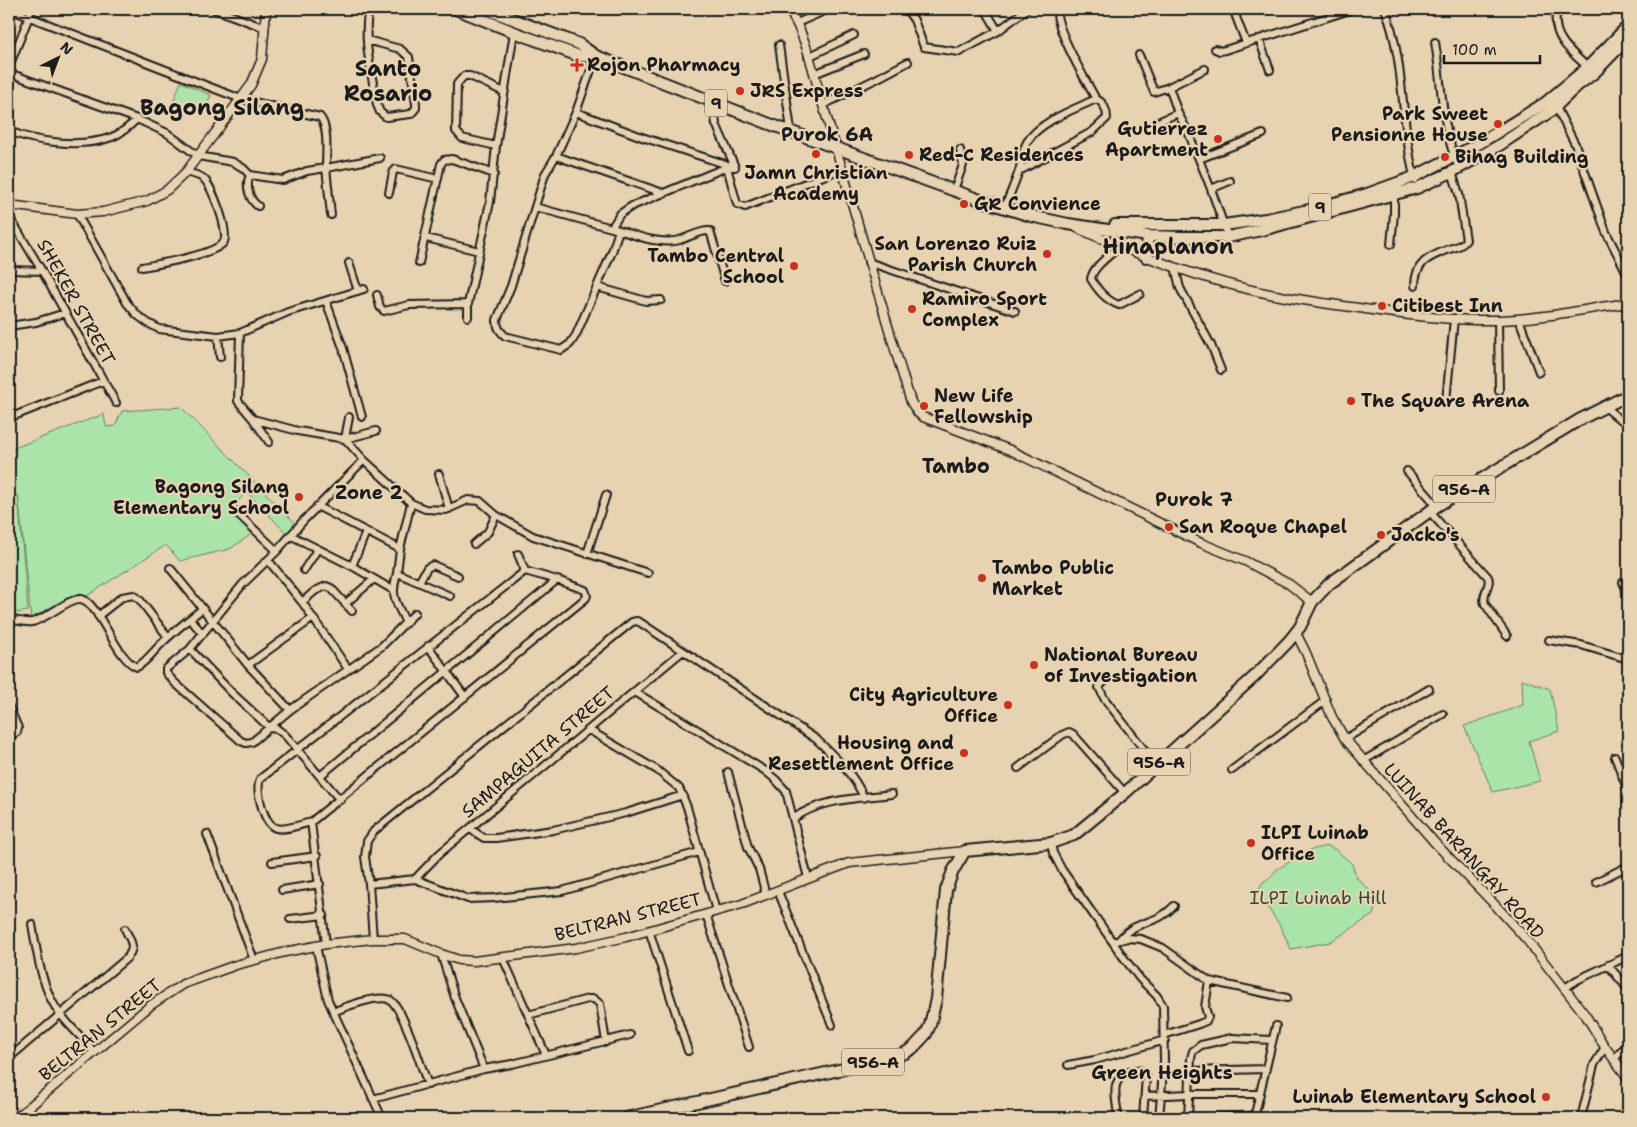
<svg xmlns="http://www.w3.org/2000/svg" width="1637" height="1127" viewBox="0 0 1637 1127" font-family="'Shantell Sans',sans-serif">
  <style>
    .green { fill: #aae4a8; stroke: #638062 }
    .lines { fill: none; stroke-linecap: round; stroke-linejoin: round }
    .minor-casing { stroke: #1c1c1c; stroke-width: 10 }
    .tertiary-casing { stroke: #1c1c1c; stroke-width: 11 }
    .primary-casing { stroke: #1c1c1c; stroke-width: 14 }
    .trunk-casing { stroke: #1c1c1c; stroke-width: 14 }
    .minor { stroke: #e7d2b1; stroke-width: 6 }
    .tertiary { stroke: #e7d2b1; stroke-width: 8 }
    .primary { stroke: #e7d2b1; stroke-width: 10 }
    .trunk { stroke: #e7d2b1; stroke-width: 10 }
    .poi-dot { fill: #c8321e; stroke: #e7d2b1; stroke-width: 2 }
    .labels { text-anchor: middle; stroke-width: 4.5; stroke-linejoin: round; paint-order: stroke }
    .shield { fill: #e7d2b1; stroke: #595349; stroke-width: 1 }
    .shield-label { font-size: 16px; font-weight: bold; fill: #1c1c1c }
    .poi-label { font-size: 18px; font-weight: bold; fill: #1c1c1c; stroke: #e7d2b1; text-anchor: start }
    .street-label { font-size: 18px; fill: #1c1c1c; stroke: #e7d2b1 }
    .park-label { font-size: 18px; fill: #384438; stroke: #e7d2b1 }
    .neighbourhood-label { font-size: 19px; font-weight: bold; fill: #1c1c1c; stroke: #e7d2b1 }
    .quarter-label { font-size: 20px; font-weight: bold; fill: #1c1c1c; stroke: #e7d2b1 }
    .district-label { font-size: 22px; font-weight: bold; fill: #1c1c1c; stroke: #e7d2b1 }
  </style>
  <rect width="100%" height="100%" fill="#e7d2b1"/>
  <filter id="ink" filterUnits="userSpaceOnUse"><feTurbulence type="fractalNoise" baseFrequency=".02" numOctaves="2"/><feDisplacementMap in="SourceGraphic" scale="10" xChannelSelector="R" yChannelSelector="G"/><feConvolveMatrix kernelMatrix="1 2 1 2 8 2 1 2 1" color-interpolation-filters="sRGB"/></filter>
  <g filter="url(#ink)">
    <path class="green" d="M181,82L211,95L203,114L173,102Z
      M181,407L297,525L288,535L247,492L229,510L253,533L230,549L180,561L166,545L87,596L77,594L31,620L18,494L28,611L9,614V448L14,451V448L104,414L106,427L115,426L122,411Z
      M1522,679L1550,689L1559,731L1529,741L1540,781L1493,792L1464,726L1523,705Z
      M1328,846L1336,850L1352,864L1357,878L1378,899L1373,915L1330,942L1291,949L1279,924L1257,892L1263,882L1271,877L1276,870L1310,850Z"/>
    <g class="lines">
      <defs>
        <path id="minor" d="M9,9L241,99L320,117C329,127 326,155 326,168L380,158
          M214,9L265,28
          M906,9L914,20L924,47L959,52L998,31L1027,9
          M985,9L998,31
          M1233,9L1246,43
          M1385,9C1406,64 1400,124 1415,180
          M1557,9C1550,37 1571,52 1590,69
          M797,23L829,9
          M1259,39L1270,70
          M367,40L400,49L409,57L416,104V108L411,114L386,117L380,112L377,105C372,74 362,40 369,9
          M1435,42C1442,84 1441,128 1459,168
          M779,45L791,130
          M1215,49L1220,51L1225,50L1353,9
          M1139,55L1154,92L1169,87L1205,69
          M808,57L854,35
          M9,67L32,9
          M9,73L137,119L167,133L198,156L233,162L243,168L250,175C245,185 249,200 258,206
          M814,74L864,54
          M1169,87L1178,113L1188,132L1211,189L1228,237
          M823,105L876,79L908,62
          M1556,107L1575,144L1606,232L1628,275
          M576,112L642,137L731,166
          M1158,122L1178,113
          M9,131C38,143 82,148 112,137C122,133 130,126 137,119
          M496,146L462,138L456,131L457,84L464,76H470L504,92
          M556,156L663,193
          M1199,159L1263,134
          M727,167L737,204L745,207L841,169
          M1019,171L1092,132L1107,118C1107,111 1104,102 1096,99C1086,81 1054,27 1057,9
          M250,175L283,180L307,171L326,168L331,215
          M1211,189L1230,181
          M954,190L963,165L960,150
          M389,193L393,172L396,169L438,179
          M535,207L619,230L612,252L576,335L570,344L561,350L505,336C500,331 497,328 497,320L511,286L545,174L556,156L576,112L596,56
          M1005,207C1009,196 1015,183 1019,171C1022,161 1022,151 1027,142C1040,121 1075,109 1096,99
          M77,214L127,303L137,315L148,323L159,329L218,336L240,333L288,312L364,289
          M9,216L42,271L116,403
          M612,227L620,214L632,206L727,167H735L716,124L713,102
          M619,230C637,236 660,245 680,240C690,237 700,230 710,231L725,281
          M426,238L479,251
          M1391,244L1394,214V195
          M1120,246C1111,255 1093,266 1091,279C1097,289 1107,301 1119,305L1140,294
          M868,262L1015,311
          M349,263L358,291
          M419,263L441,164L444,160L452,159L494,174
          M142,267C159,264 213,255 223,243C231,235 212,186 204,179C200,175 192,174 186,172
          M1175,267L1180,288L1211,345L1221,370
          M9,270L42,271
          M1415,286C1415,262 1429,257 1449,249C1456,247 1462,246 1466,240L1459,194L1452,172
          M597,287L646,301L661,300
          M377,295L380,307L384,311L409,305L468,304
          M326,301L343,348L362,417
          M468,317V304L490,202L496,146L514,32
          M1519,319L1539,372
          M1498,320L1499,391
          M9,326L36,322L65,313
          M240,333L238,401L253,419L298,431L345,439L364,460L411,503L425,509L446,510L468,500L480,501L496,515L533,536L648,573
          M218,336L220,357
          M1446,401L1454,319
          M1604,406L1618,418L1628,423
          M349,417L345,439L376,431
          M9,418L103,381
          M253,419L269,442
          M364,460L304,520L277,551L243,584L190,649L166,669V673L175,683L241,741L246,743L252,742L290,710L382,646L415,613
          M1407,471L1437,506
          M439,474L449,509
          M317,506L400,549
          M235,511L277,551
          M1429,511L1488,577C1492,586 1481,592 1485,604L1507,636
          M290,535L352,566L393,590
          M474,544L488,532L496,515
          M518,554L525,571L557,580L585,590L587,595L586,598L311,822C303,824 284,831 276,828C264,825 255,790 260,779L525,571
          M587,554L606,495
          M268,560L302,602L348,669
          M352,566L366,532
          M170,568L248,665L290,710
          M304,570L317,550
          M397,573L400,549L411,503
          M419,582L427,568L433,565L458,576
          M1623,582L1628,595
          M302,602L315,591L326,586L331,588L352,611
          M345,604L374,579
          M98,616L122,597L134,595L140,600L168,637
          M9,619C16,620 25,623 32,622C45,620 70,597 81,599C99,602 116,660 137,667C147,661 152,653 160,645C173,632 188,620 202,609
          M190,619L203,634
          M406,623C396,601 390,598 397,573L450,596
          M1549,640L1581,645L1621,657L1628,658
          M428,646L465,697
          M190,649L232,693L270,728L277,729L285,735L340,800
          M248,665L313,618
          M1107,679L1099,687L1104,698L1156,765
          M635,692L764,770L775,779L786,791L808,878
          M9,707L18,728L17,732L9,737
          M589,730L657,770L679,788L687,807L716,911
          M1345,739L1429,689
          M1615,757L1628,791
          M1363,761L1443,714
          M1018,768L1062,735L1069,732L1073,734L1125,793
          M1232,770L1326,700
          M728,772L748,847L759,869L766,895
          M320,776L557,580
          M793,819C819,799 860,798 892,794
          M311,822L326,944
          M470,829L484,838H496L553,830L626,813L683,795
          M207,834L254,960
          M1051,843L1053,853L1062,870L1124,958L1140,979L1157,996L1163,1006L1164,1060L1159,1118
          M272,862L317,856
          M415,879L439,854L683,651
          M1596,882L1628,866
          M369,884L415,879L468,899L494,898L562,891L699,852
          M282,890L320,884
          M778,891L832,1025
          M706,914L749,1047
          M290,919L324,915
          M32,924C37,953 42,992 61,1015C71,1028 84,1039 94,1052
          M649,930L688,1051
          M373,939L369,884L365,857L367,841L374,831L632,622L637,621L641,623L816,739C835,757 854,774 864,798
          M1120,939C1138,918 1156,926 1174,906
          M1113,942L1127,938L1141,939L1163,948L1209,981L1287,998
          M316,946L328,1000L382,1118
          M441,954L455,998L484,1069
          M503,958L546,1055
          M1608,965L1628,989
          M1565,988L1577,980L1628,956
          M333,1012C344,1007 379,994 390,1000C403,1007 422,1069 428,1085
          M528,1015L588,999H594L600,1004L606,1042
          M1164,1035L1199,1024L1206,1021L1208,1017L1205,1007L1209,981
          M9,1058L127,958C136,946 131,942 125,929
          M1615,1058L1628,1044
          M1068,1065L1095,1060L1165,1040
          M1191,1071L1266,1069
          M1145,1096L1189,1094H1260
          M373,1099L484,1069L512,1064L630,1035
          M1118,1118C1117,1098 1107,1079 1132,1071C1139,1069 1142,1071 1146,1076L1143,1118
          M1188,1118L1191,1058L1193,1051L1201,1045L1232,1038L1271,1040
          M1203,1118L1254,1116
          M1254,1118L1276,1026
          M1581,1118L1594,1065L1605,1047"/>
        <path id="tertiary" d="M788,9C807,36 813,73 823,105C853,204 880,303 911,402L918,413L923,417L1010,450L1201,543L1245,561L1289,584L1312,602
          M9,205L77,214L103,212L147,201L167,190L186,172L251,85L262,59L266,9
          M1077,228C1138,255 1204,281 1270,294C1304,301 1338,305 1372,310C1413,316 1455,321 1497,320C1540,319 1585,309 1628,303
          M1296,633L1306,653L1332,717L1345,739L1435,843L1497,907L1527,940L1586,1016L1605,1047L1628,1078
          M16,1118L151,1005L183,984L236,965L285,952L326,944L373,939H405L441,954L459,960L474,961L576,948L626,937L742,904L849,863L965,851"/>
        <path id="primary" d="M626,1118L888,1059L905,1053L913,1048L926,1034L930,1025L936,999L946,890L953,871L965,851L1051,843L1074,835L1125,793L1254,677L1289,641L1300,627L1312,602L1329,584L1437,506L1579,420L1628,395"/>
        <path id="trunk" d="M456,9L514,32L579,56H596
          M486,9L579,44L596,56L767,123L983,201L1031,216L1068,224L1148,236L1184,237H1228L1266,229L1417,188L1452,172L1498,146L1551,111L1577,86L1594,73L1628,38
          M1115,225H1224L1266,219L1309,210L1367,194L1414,177L1480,143L1545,103L1588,67L1628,26
          M1146,257L1148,236"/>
      </defs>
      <use href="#minor" class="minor-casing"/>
      <use href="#tertiary" class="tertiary-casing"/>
      <use href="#primary" class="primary-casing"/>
      <use href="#trunk" class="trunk-casing"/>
      <use href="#minor" class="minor"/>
      <use href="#tertiary" class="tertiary"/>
      <use href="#primary" class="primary"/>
      <use href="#trunk" class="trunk"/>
    </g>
  </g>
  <g class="poi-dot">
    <path d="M574.5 57.5h5v5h5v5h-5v5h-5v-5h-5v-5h5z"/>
    <circle cx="740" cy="91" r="5"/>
    <circle cx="1498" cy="124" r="5"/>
    <circle cx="1218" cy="139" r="5"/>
    <circle cx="816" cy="154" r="5"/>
    <circle cx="909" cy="155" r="5"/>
    <circle cx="1445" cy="157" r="5"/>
    <circle cx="964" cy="204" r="5"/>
    <circle cx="1047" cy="254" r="5"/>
    <circle cx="794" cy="266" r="5"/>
    <circle cx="1382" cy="306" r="5"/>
    <circle cx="912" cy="309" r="5"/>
    <circle cx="1351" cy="401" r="5"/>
    <circle cx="924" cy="406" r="5"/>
    <circle cx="299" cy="497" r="5"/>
    <circle cx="1169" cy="527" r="5"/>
    <circle cx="1381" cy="535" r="5"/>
    <circle cx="982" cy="578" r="5"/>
    <circle cx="1034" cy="665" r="5"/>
    <circle cx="1008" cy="705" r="5"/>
    <circle cx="964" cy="753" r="5"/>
    <circle cx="1251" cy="843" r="5"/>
    <circle cx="1546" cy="1097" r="5"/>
  </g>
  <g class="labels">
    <g class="shield">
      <rect x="705" y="89.5" width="22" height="27" rx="4"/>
      <rect x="1309" y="193.5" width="22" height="27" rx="4"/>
      <rect x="1433" y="475.5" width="62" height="27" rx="4"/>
      <rect x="1128" y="748.5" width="62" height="27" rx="4"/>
      <rect x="842" y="1048.5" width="62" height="27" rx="4"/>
    </g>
    <g class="shield-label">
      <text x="716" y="109">9</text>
      <text x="1320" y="213">9</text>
      <text x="1464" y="495">956-A</text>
      <text x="1159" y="768">956-A</text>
      <text x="873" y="1068">956-A</text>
    </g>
    <g class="poi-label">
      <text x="587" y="71">Rojon Pharmacy</text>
      <text x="750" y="97">JRS Express</text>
      <text x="1488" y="120" text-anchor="end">Park Sweet<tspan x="1488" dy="21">Pensionne House</tspan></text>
      <text x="1208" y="135" text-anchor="end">Gutierrez<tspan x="1208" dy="21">Apartment</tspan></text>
      <text x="919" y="161">Red-C Residences</text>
      <text x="1455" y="163">Bihag Building</text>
      <text x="816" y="179" text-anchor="middle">Jamn Christian<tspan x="816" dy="21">Academy</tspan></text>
      <text x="974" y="210">GR Convience</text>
      <text x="1037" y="250" text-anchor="end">San Lorenzo Ruiz<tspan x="1037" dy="21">Parish Church</tspan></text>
      <text x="784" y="262" text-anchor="end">Tambo Central<tspan x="784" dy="21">School</tspan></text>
      <text x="922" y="305">Ramiro Sport<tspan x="922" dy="21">Complex</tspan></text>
      <text x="1392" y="312">Citibest Inn</text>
      <text x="934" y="402">New Life<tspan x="934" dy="21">Fellowship</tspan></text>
      <text x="1361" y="407">The Square Arena</text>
      <text x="289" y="493" text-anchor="end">Bagong Silang<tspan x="289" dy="21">Elementary School</tspan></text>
      <text x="1179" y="533">San Roque Chapel</text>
      <text x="1391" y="541">Jacko's</text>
      <text x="992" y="574">Tambo Public<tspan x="992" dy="21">Market</tspan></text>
      <text x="1044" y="661">National Bureau<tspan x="1044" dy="21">of Investigation</tspan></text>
      <text x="998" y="701" text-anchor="end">City Agriculture<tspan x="998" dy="21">Office</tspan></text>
      <text x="954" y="749" text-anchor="end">Housing and<tspan x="954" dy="21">Resettlement Office</tspan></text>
      <text x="1261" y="839">ILPI Luinab<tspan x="1261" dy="21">Office</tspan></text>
      <text x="1536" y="1103" text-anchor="end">Luinab Elementary School</text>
    </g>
    <g class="street-label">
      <text transform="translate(76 302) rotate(61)" y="6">SHEKER STREET</text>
      <text transform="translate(538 752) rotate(-40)" y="6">SAMPAGUITA STREET</text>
      <text transform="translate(1464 851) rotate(48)" y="6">LUINAB BARANGAY ROAD</text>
      <text transform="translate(628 917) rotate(-14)" y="6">BELTRAN STREET</text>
      <text transform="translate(100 1030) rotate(-39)" y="6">BELTRAN STREET</text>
    </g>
    <g class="park-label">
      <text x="1318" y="904">ILPI Luinab Hill</text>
    </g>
    <g class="neighbourhood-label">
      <text x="827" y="141">Purok 6A</text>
      <text x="369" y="499">Zone 2</text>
      <text x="1194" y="506">Purok 7</text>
      <text x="1162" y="1079">Green Heights</text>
    </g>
    <g class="quarter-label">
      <text x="956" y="473">Tambo</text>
    </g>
    <g class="district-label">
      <text x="388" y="76">Santo<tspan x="388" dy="25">Rosario</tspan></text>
      <text x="222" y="115">Bagong Silang</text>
      <text x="1168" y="254">Hinaplanon</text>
    </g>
  </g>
  <rect width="1637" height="1127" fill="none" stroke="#e7d2b1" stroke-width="30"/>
  <rect x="15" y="15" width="1607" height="1097" fill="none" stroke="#1c1c1c" stroke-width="2" filter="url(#ink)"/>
  <g transform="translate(58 58) rotate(42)" stroke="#e7d2b1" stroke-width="4" paint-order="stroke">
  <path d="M0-4L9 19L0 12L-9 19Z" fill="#1c1c1c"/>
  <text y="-8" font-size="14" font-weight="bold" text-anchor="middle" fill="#1c1c1c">N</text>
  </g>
  <path d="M1444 55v8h96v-8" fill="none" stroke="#1c1c1c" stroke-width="2.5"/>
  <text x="1452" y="55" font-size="15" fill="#1c1c1c" stroke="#e7d2b1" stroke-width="4" paint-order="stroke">100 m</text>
</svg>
